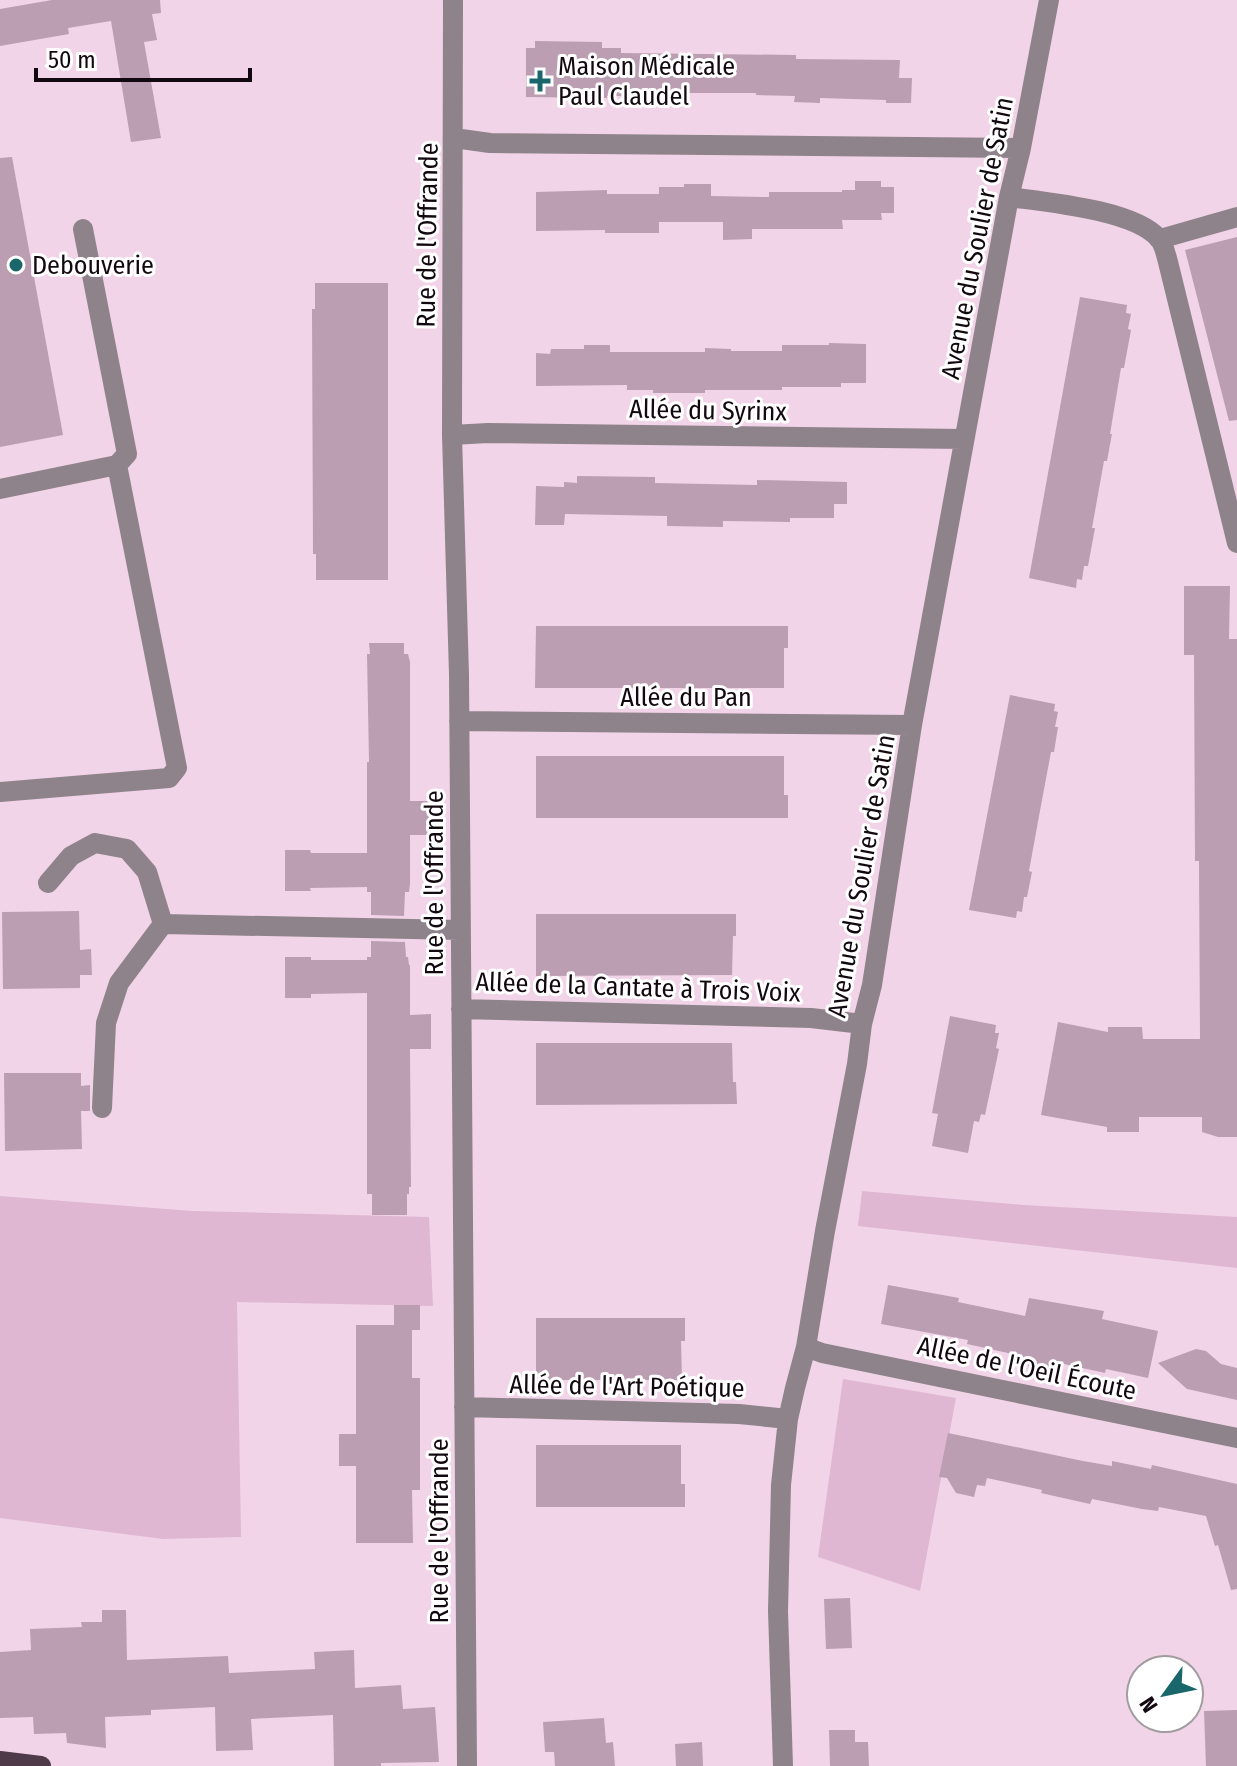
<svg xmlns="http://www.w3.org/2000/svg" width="1237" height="1766" viewBox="0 0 1237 1766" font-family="'Fira Sans Condensed',sans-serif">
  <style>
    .green { fill: #dfb7d2 }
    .building { fill: #bb9eb1 }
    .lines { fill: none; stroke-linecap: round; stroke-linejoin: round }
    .minor { stroke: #8f838b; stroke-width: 20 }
    .major { stroke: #4e3a48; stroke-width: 20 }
    .poi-dot { fill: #19676a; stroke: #fff; stroke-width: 3 }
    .labels { text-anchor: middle; stroke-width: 6; stroke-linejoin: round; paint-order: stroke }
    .poi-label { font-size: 26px; fill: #12080f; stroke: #fff; text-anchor: start }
    .street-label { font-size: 26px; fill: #12080f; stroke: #fff }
  </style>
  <rect width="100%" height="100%" fill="#f2d4e8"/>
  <path class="green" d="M862,1191L1024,1205L1237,1217V1268L858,1226Z
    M0,1196L192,1211L429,1217L433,1306L237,1302L241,1537L163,1539L0,1518Z
    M843,1379L956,1398L920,1591L818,1557Z"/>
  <path class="building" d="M52,0H160L161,13L152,14L157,40L144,42L161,138L131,142L111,21L68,28L69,34L0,46V9Z
    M535,41L602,42V48H621V53L796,55V59L900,60L899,78H912L911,103H886V100L820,98V103L794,102L795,96L756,95V93H652V96H607V98L526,97V48H535Z
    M12,157L63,435L0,447V158Z
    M855,181H881V187H894V213H881L882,220H842L843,229H752V239L723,240V222H659V233H605V230L536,231V192L607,190V194H659V187H684V184H711V196L769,197V192H842V190H855Z
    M1237,237V420L1229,421L1185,250Z
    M315,283H388V580H316V554H313L312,309H315Z
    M1080,297L1127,305L1126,313L1131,314L1128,329L1131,330L1124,368H1121L1110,434H1112L1107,461H1104L1092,528H1095L1088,566H1084L1082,580L1077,579L1076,588L1029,578Z
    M829,343L866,344V383H841V387H782V390H705V393H653V390H627V385L536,386V353L550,354L551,349H584V345H610V352H705V348L731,349V351H782V345H829Z
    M577,476L655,477V483L757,485V480L847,482V504H834V518H790V522L723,521V527L667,526V516L565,514L564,525H535L536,486L564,487V482L577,483Z
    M1184,586H1230L1229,639H1237V1137H1218L1202,1132V1117H1139V1132H1107V1127L1041,1115L1058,1022L1108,1032V1027H1142L1143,1039H1200L1199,861H1195L1194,655H1184Z
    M536,626H788V648H784V688H535Z
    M369,643H404V654H408L410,662V801H431V835H410V884L409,892H405L404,916L371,915V892H367V887L310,888L311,891H285V850H310L311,853H367V762H369L367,654H370Z
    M1010,695L1055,704L1054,711L1058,712L1055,727H1058L1054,752H1051L1039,816L1029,871L1032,872L1027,897H1024L1022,912L1017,911L1016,918L969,910Z
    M536,756H784V795H788V818H536Z
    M79,911L80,950L91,949L92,975H80V988L3,989L2,912Z
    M536,914H736V936H733L732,975L536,976Z
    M371,941L405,942L406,957H408L409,965H410V1015L431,1014V1049H410L411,1187H409V1194H407V1215H372V1194H367V993L311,994V998H285V957H311V960H367V957H371Z
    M950,1016L996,1025L995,1033H999L996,1048L999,1049L985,1115L981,1114L979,1122L974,1121L968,1153L932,1146L938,1114L932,1113Z
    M536,1043H732L733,1082H736L737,1104L536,1105Z
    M4,1073H81V1086L90,1085V1111H81L82,1149L5,1151Z
    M888,1285L959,1298L958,1302L1025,1316L1029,1298L1104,1311L1102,1319L1158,1331L1148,1378L1106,1369L1105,1373L1055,1362L1053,1371L1028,1366L1029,1360L1017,1357V1355L967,1344L968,1340L881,1324Z
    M394,1305H420V1330H412V1378H420V1490H412L413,1543H356V1466H339V1434H356V1325H394Z
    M536,1318H685V1341H681L682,1380H536Z
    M1196,1349L1206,1351L1221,1364L1237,1368V1400L1187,1389L1158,1363Z
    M948,1433L1083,1461L1112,1466V1461L1151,1469L1152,1465L1237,1484V1589L1231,1590L1218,1545L1215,1546L1206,1516L1159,1507L1158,1511L1142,1509L1092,1499L1090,1504L1041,1493L1042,1490L987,1478L985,1486L977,1485L974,1497L956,1493L947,1478L939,1477Z
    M536,1445H681V1484H685V1507H536Z
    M850,1598L852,1648L826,1649L824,1599Z
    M102,1610H126L127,1660L228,1656L229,1673L315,1669L314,1652L354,1650L355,1688L401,1685L403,1709L435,1707L439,1762L381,1763V1766H334L333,1715L251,1719L253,1750L216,1751L215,1707L151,1710V1715L105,1717L106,1748L67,1743L66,1733L34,1734L33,1717L0,1718V1652L31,1650L30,1629L82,1627L81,1622H102Z
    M1237,1710V1766H1206L1204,1711Z
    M604,1718L606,1743L613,1742L615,1766H555L554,1752H545L543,1722Z
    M829,1730H855V1742H868L869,1766H830Z
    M702,1742L703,1766H676L675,1744Z"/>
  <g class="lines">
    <path class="minor" d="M453,0L452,435L459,675L467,1766
      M454,138L490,143L1021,148
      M1009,197C1045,202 1136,210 1159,239C1164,244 1166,255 1168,262L1237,543
      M1160,239L1237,217
      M452,435L488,433L964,439
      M0,489L117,465L127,454L83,229
      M459,721L912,725
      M0,792L169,778L177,768L117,465
      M48,883L71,856L95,843L127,849L147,872L163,924L119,983L106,1023L102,1108
      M163,924L460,930
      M461,1009L811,1018L862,1024
      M806,1347L822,1353L1237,1438
      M464,1407L739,1414L788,1419
      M783,1766L778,1611L781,1485L788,1419L795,1388L806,1347L825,1231L857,1064L862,1024L872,985L912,725L1009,197L1021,148L1049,0"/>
    <path class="major" d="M0,1761L41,1766"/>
  </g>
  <g class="poi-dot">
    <path d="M536 69h8v8h8v8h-8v8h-8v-8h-8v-8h8z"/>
    <circle cx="16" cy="265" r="8"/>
  </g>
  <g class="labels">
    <g class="poi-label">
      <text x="558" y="75">Maison Médicale<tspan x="558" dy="30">Paul Claudel</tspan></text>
      <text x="32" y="274">Debouverie</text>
    </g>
    <g class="street-label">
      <text transform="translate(427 235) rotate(-89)" y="9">Rue de l'Offrande</text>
      <text transform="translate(977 238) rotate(-79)" y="9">Avenue du Soulier de Satin</text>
      <text transform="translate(708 410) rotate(1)" y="9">Allée du Syrinx</text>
      <text x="686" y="706">Allée du Pan</text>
      <text transform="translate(861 876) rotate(-80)" y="9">Avenue du Soulier de Satin</text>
      <text transform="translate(434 883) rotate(-90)" y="9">Rue de l'Offrande</text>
      <text transform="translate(638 987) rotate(2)" y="9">Allée de la Cantate à Trois Voix</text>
      <text transform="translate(1027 1368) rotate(12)" y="9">Allée de l'Oeil Écoute</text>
      <text transform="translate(627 1386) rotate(1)" y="9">Allée de l'Art Poétique</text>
      <text transform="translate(439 1531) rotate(-90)" y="9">Rue de l'Offrande</text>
    </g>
  </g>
  <g transform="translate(1165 1694) rotate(237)"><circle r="38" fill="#ffffff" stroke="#a09c9f" stroke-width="2"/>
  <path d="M0-6L14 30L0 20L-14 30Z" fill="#19676a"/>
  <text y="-12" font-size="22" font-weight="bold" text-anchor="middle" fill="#12080f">N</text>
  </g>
  <path d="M36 68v12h214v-12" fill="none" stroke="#12080f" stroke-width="4"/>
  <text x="48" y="68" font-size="24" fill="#12080f" stroke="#ffffff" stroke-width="6" paint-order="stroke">50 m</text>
</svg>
